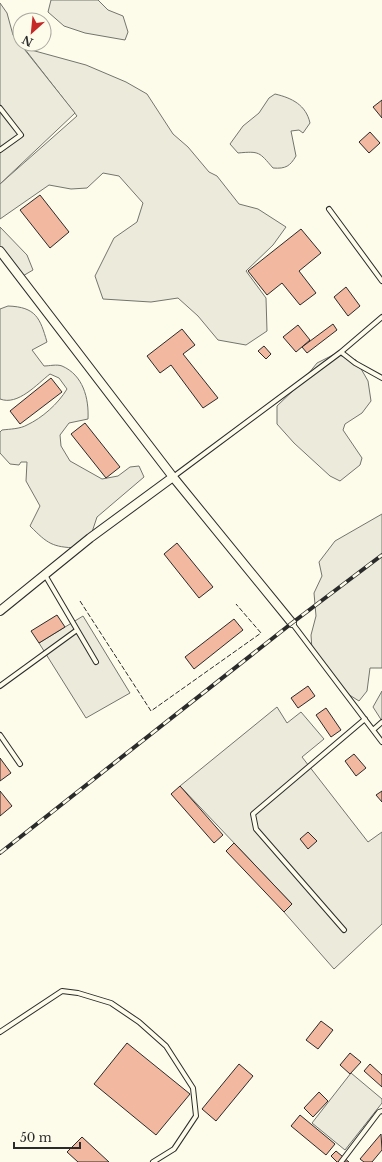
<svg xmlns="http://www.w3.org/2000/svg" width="382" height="1162" viewBox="0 0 382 1162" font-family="'Libre Baskerville',serif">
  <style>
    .green { fill: #ecebdb; stroke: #74746e }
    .parking { fill: #eceadb; stroke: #74746e }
    .building { fill: #f2b8a0; stroke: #2b2b2b }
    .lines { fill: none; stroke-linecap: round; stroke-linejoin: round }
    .service-casing { stroke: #2b2b2b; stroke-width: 6 }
    .minor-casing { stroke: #2b2b2b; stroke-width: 10 }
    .service { stroke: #fdfbea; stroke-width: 4 }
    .minor { stroke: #fdfbea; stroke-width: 8 }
    .rail-casing { stroke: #2b2b2b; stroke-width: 4 }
    .rail { stroke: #fdfbea; stroke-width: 2.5; stroke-dasharray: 8; stroke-linecap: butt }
    .fence { stroke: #2b2b2b; stroke-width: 1; stroke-dasharray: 5 2; stroke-linecap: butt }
  </style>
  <rect width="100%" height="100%" fill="#fdfbea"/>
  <path class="green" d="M51,0H98L108,10L123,16L128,32L125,40L85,33L64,26L48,12Z
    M24,48L86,65L126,82L147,94L173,134L188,147L209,172L217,176L239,204L258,209L286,227L273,245L246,271L266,298L267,331L246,345L218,340L198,316L178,298L151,302L103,299L95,276L114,238L137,222L143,203L119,176L103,173L87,188L71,189L49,185L0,219V184L77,116Z
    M275,94C292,98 306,105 310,123L303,133L299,130L291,131L296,156C290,166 286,169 273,168C259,152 260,151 238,153L230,144L243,126L259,113L269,98Z
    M0,227L27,255L33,270L21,277L0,251Z
    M8,306C36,307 40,318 47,342L32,350L44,366C49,366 57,364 62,366C83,375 89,398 88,419L69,423L60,435L61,446L70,461L102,479L118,476L130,467L139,466L144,477L97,517L90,538L77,548C52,547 48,544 30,526L40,506L26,481L27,462H21L19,465L10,464L0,453V432L2,430C10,429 20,429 27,425C42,418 58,404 67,389L59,378L50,374C37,384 18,406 0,399V309Z
    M335,354L356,360L368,381L371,401L362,413L345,424L343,430L362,458L360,465L340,481L330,476L294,443L277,424V406L300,384L317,363Z
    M382,514V668H370L367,691L359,701L343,691L312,650L311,635L316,616L314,593L322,576L319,562L335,541Z
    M382,691V721L373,707Z"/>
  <path class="parking" d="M0,3L7,13L13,35L75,113L0,184Z
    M83,616L130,693L86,718L39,643Z
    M277,707L287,723L301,712L324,739L302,757L368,842L382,832V924L334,969L284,912L292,904L180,786Z
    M351,1073L382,1099V1103L345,1150L312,1123Z"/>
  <path class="building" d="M382,100V118L373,107Z
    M370,132L380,143L369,153L359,142Z
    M40,195L69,232L50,248L20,210Z
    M301,229L321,253L299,271L316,293L300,305L282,283L267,295L248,271Z
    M346,287L360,306L348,316L334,297Z
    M333,324L337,330L307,353L302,347Z
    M298,325L310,340L296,352L283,337Z
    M182,329L195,345L183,354L218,398L203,408L171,365L160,373L147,356Z
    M264,346L271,354L266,359L258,351Z
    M51,378L62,392L20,424L10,411Z
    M85,423L120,467L106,478L71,434Z
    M177,543L213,587L199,598L164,554Z
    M57,615L65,627L39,643L31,631Z
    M234,619L243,630L194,669L185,657Z
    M308,686L315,696L298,708L291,698Z
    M326,708L341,730L331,737L316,715Z
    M354,754L366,768L356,776L345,761Z
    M0,758L11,773L0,781Z
    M180,786L223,835L214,843L171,794Z
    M0,791L12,806L0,816Z
    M382,791V802L376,795Z
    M308,832L317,841L308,849L300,839Z
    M234,843L292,904L284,912L226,851Z
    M321,1021L333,1030L318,1049L306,1040Z
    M127,1043L190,1094L156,1135L94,1084Z
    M350,1053L361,1062L350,1074L340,1065Z
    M239,1064L253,1076L216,1121L202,1109Z
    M370,1064L382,1075V1087L364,1071Z
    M319,1092L328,1101L313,1117L304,1108Z
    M300,1115L335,1144L326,1155L291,1126Z
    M381,1134L382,1150L372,1162H364L360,1159Z
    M82,1137L109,1162H78L67,1152Z
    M336,1151L349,1162H337L331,1156Z"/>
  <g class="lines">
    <defs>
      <path id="service" d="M0,108L21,135L0,150
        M329,209L382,281
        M341,352L382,317
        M173,477L341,352L355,363L382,378
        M45,575L96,662
        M292,623L382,742
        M0,686L77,630
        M373,730L382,722
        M0,735L20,764
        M344,930L256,829L253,814L365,719
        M0,1032L62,991L78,993L111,1003L139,1022L166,1046L193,1088L196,1116L174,1149L153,1162
        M341,1162L379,1112L382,1111"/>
      <path id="minor" d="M0,251L173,477L292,623
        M0,611L90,538L173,477"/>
    </defs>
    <use href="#service" class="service-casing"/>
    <use href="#minor" class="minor-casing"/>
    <use href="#service" class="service"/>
    <use href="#minor" class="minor"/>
    <defs>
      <path id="rail" d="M0,853L292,623L382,555"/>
    </defs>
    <use href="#rail" class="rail-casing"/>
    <use href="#rail" class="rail"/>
    <path class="fence" d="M80,601L151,711L261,633L236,604"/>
  </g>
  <g transform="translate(32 32) rotate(207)"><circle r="19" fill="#fdfbea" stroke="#a9a89e"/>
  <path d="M0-3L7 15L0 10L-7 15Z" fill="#c62828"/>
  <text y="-6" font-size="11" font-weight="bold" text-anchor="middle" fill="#2b2b2b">N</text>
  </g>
  <path d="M14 1142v6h66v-6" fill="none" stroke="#2b2b2b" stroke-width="2"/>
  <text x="20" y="1142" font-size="12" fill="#2b2b2b" stroke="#fdfbea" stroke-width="3" paint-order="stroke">50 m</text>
</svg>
